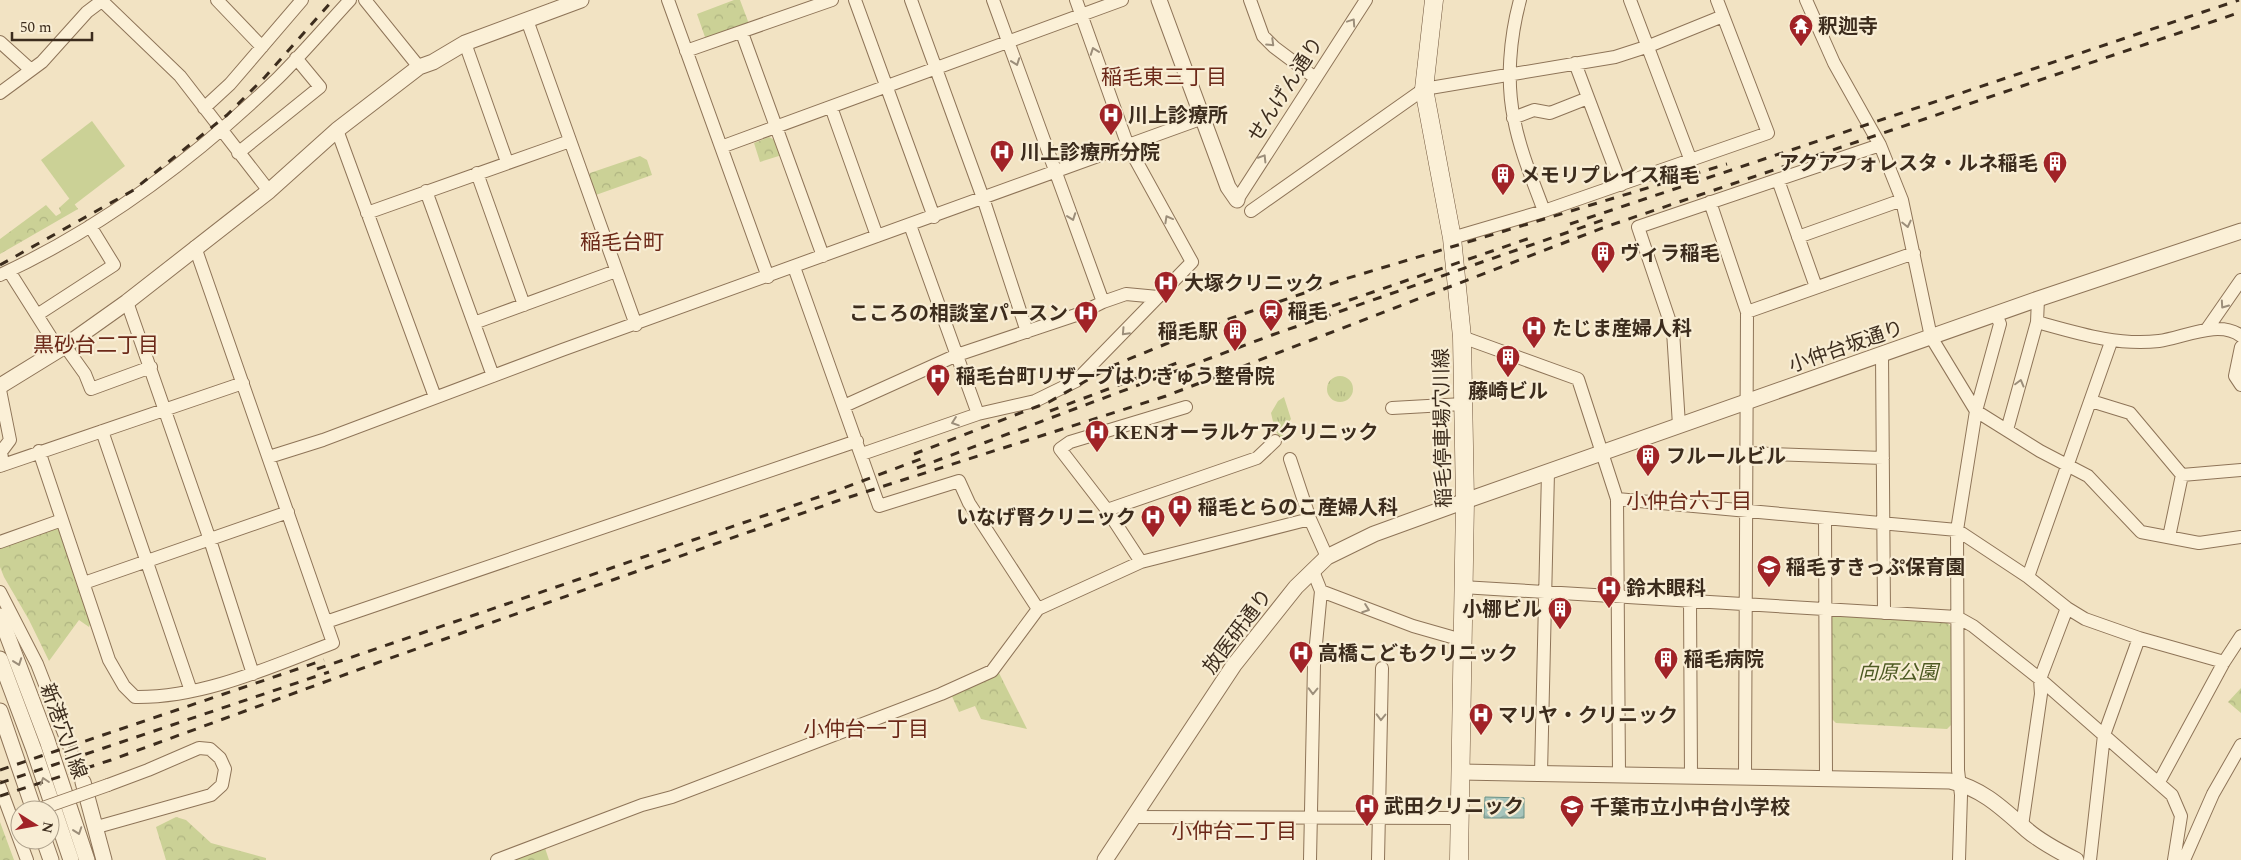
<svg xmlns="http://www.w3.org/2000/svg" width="2241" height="860" viewBox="0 0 2241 860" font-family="Spectral,'Noto Sans JP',serif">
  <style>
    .grass { fill: url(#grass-tufts) }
    .forest { fill: url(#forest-crowns) }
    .pitch { fill: #cbd196 }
    .water { fill: url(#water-waves); stroke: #6b9389 }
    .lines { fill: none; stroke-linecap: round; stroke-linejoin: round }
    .minor-casing { stroke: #8e7458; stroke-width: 14 }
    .tertiary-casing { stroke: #8e7458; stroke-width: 17 }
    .secondary-casing { stroke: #6f543b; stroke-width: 19 }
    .minor { stroke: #fbf0d7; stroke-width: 12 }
    .tertiary { stroke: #fbf0d7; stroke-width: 15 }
    .secondary { stroke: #fbf0d7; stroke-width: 18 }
    .rail { stroke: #3c2c1d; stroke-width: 3; stroke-dasharray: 9 9; stroke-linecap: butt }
    .minor-bridge-casing { stroke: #8e7458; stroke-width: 14; stroke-linecap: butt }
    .minor-bridge { stroke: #fbf0d7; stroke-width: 12 }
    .oneway { stroke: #9c8e7a }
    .labels { text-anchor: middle; stroke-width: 4.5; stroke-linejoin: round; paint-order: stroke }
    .poi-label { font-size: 20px; font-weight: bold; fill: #3c2c1d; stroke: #f8edd4; text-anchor: start }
    .street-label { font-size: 20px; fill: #3c2c1d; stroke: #f8edd4 }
    .park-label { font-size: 20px; font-style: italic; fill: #4d5a22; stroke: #f8edd4 }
    .neighbourhood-label { font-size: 21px; fill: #6c2919; stroke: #f8edd4 }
  </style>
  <defs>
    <pattern id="grass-tufts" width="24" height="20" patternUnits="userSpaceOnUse" patternTransform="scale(1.25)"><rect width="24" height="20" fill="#cbd196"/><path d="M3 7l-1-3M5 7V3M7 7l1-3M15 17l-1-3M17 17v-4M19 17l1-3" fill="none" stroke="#afb481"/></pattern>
    <pattern id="forest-crowns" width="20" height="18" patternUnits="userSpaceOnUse" patternTransform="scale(1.25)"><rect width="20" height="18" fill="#cbd196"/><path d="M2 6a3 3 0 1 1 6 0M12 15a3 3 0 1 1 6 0" fill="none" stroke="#afb481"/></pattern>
    <pattern id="water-waves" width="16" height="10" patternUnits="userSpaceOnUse" patternTransform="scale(1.25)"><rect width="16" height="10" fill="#a6c4bb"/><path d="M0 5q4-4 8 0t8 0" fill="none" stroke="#889f97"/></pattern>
  </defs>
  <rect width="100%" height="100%" fill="#f2e3c3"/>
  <path class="grass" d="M1327 389a13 13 0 1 1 26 0a13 13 0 1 1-26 0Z
    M1284,397L1291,419L1284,428L1283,442L1275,430L1271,413L1278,401Z"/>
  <path class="forest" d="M734,0H740L749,24L706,40L697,14Z
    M769,137L777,141L782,155L760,162L754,143Z
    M640,156L647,160L652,175L593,196L588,179L590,173Z
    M70,198L78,209L0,254V239L46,205L56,216L61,213L59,208Z
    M55,527L61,531L91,620L89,627L79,620L49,661L29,620L4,577L0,567V546Z
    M1836,613L1946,621L1952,628V724L1947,729L1836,723L1830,717V619Z
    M998,671L1027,729L981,719L975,706L959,712L950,692Z
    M2241,688V713L2228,702Z
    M176,817L186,820L211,843L266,858V860H166L156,827Z
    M0,822L14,860H0Z
    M544,845L549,860H506Z"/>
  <path class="pitch" d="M92,121L125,166L74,205L41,160Z"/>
  <path class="water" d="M1485,797L1524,798V818H1484Z"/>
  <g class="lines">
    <defs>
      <path id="minor" d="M101,0L180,76L269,191
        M217,0L262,47
        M365,0L419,67
        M668,0L768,277
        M855,0L934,217
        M911,0L983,198L1027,332
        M993,0L1103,302
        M1250,0L1263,36L1274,47L1314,77
        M1520,0C1510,37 1506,81 1514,119C1520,151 1533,181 1544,211
        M1630,0L1691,161
        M1806,0L1834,63L1880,145L1902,200L1931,337L1976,411L2040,451L2088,476L2141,532L2199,543L2241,537
        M527,20L636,325
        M742,33L823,256
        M0,42L31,70
        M465,43L507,162
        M686,51L832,0
        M1575,63L1621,185
        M0,93L42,62L87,12L103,0
        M831,107L877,236
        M204,108L230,84L302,0
        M1513,118L1534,110L1550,113L1588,98
        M337,130L435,397
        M721,147L1122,0
        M238,153L320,87L296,58
        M477,173L524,305
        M1778,180L1816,287
        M426,191L493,376
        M1237,200L1366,0
        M1710,202L1747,312L1745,776
        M1251,211L1424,89L1615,57L1649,46L1723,16
        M367,213L570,141
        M910,225L978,414
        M1798,237L1902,200
        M1452,238L1544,211L1768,133L1717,0
        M794,267L879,506L959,481L969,503L1038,609L1141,562L1310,519
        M9,271L59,350
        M0,275C104,227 196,157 278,78C303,53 326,26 350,0
        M2038,299L2037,322C2077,333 2117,346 2159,341C2183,338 2219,319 2241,336
        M127,302L210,540L253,674
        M1747,312L1914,253
        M37,315L114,265L90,226
        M474,323L616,271
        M2207,329L2241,280
        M1462,337L1578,379L1617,499L1619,774
        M65,346L85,374L91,389L151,367
        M2241,347L2235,376L2241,385
        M1882,355L1884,613
        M0,390L10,440L1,452L3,465
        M2091,401L2130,413L2182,475
        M844,406L957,355L1079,314L1103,302L1126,294L1158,297
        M1392,408L1463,404
        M1679,425L1673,331L1638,227L1880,145
        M2007,430L2037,322
        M102,431L191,691
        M39,451L109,660L124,686L135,697C203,698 270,667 333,643L195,247
        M1747,453L1883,458
        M862,454L978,414L1035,401L1076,381L1192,262L1128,146L1076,0
        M269,457L323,440L562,350L1203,118
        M1290,459L1310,519L1327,557
        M0,466L243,383
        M1617,499L1957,530L2028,577L2067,608L2085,619L2139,638L2224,662
        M1107,510L1060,449L1070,442L1186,407
        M1825,518L1826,777
        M2169,537L2182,475L2241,470
        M0,542L62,520
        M1141,562L1107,510L1257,458L1275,441
        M2028,577L2111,342
        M84,583L288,512
        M1462,587L1957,617L1973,626L2040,679L2172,795L2181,816L2174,860
        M1321,591L1413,626L1462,640
        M0,592L37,664L83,782
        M1690,601L1691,775
        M326,622L857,441
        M1541,773L1548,472
        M2159,782L2224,662L2241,636
        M0,787L27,860
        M1133,817L1460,818
        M2022,826L2041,694L2040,679L2067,608
        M97,827L211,795L222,785L225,769L220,758L210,749L199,748L148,770L108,785
        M497,860L642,805L672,797L941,694L992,671L1038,609
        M1310,860L1314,665L1321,591L1313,571
        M1378,860L1382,668
        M1959,860L1961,795L1958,770L1957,530L1976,411L2000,324L1996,314
        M2090,860L2104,735L2139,638
        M2184,860L2213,794L2241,745"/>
      <path id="tertiary" d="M1159,0L1228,187L1237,200
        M0,386L65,346L127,302L269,191L337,130L419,67L433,62L465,43L581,0
        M0,616L47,740L87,860
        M0,659L34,750L71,860
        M0,711L34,810
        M1461,772L1950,781C1983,789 2002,808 2027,830C2041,842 2058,851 2076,860
        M83,782L104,860
        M44,840L51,860
        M1105,860L1234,665L1296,587L1327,557L1374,534L1465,501L2038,299L2241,231"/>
      <path id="secondary" d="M1434,0L1424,89L1452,238L1462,337L1465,501L1459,860"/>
    </defs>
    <use href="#minor" class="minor-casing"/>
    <use href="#tertiary" class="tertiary-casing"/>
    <use href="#secondary" class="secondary-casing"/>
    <use href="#minor" class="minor"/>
    <use href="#tertiary" class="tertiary"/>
    <use href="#secondary" class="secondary"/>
    <path class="rail" d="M1570,224L2239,0
      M0,265L132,191L227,115L265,77L333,0
      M1315,312L1530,238
      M1050,411L1177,363
      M914,454L1049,402L1112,366L1217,323L1345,279L1727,164
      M917,468L1272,335L1606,219
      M317,669L833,492L926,457
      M0,770L324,660
      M0,783L329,672
      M0,796L111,760L385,660L837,501L1166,396L1605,227L2241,12"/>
    <defs>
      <path id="minor-bridge" d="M37,810L108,785"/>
    </defs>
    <use href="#minor-bridge" class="minor-bridge-casing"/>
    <use href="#minor-bridge" class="minor-bridge"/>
  </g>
  <defs><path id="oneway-chevron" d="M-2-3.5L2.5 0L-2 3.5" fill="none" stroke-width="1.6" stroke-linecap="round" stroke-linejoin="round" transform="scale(1.25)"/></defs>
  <g class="oneway">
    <use href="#oneway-chevron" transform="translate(1352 22) rotate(-56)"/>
    <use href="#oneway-chevron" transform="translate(1271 43) rotate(44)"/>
    <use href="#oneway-chevron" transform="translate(1094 51) rotate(-110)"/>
    <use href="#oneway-chevron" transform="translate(1016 62) rotate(70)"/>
    <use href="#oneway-chevron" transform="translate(1263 158) rotate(-58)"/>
    <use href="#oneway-chevron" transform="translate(1072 217) rotate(70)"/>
    <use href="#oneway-chevron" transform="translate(1168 219) rotate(-119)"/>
    <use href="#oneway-chevron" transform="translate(1907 224) rotate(77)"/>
    <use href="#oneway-chevron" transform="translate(2224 305) rotate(125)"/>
    <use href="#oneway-chevron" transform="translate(1125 332) rotate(133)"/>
    <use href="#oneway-chevron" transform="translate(2020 383) rotate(-75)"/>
    <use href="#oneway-chevron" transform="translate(955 422) rotate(161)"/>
    <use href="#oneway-chevron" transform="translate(1366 609) rotate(20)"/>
    <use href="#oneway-chevron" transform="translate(18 662) rotate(70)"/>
    <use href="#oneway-chevron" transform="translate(1313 691) rotate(91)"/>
    <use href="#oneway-chevron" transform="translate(1381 717) rotate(91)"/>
    <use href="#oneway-chevron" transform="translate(44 781) rotate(-108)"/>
    <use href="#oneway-chevron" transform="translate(78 831) rotate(71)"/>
  </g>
  <defs>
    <symbol id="temple-pin" viewBox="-11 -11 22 30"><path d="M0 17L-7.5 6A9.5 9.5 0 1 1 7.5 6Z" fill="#a12327" stroke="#f8edd4"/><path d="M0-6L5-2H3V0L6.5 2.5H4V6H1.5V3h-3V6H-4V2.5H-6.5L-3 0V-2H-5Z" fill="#fff"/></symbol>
    <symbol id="hospital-pin" viewBox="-11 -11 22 30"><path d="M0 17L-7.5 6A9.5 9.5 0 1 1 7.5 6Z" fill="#a12327" stroke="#f8edd4"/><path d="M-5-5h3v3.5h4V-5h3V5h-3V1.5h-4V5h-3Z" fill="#fff"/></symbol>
    <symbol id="building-pin" viewBox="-11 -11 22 30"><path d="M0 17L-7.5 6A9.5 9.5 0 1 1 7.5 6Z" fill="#a12327" stroke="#f8edd4"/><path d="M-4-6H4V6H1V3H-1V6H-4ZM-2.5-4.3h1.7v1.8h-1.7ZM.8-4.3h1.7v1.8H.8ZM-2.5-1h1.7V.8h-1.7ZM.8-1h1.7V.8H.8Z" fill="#fff"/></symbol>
    <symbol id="station-pin" viewBox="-11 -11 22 30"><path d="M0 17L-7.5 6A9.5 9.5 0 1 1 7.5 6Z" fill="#a12327" stroke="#f8edd4"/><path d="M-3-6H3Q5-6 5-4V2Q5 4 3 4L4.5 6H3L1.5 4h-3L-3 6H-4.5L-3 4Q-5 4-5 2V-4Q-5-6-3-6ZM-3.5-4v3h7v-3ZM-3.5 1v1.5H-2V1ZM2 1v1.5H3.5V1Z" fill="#fff"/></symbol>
    <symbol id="school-pin" viewBox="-11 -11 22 30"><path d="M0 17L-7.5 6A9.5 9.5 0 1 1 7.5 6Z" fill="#a12327" stroke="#f8edd4"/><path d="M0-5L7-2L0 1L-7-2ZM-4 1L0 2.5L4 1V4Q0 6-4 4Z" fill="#fff"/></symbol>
  </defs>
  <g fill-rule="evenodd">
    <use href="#temple-pin" x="1787" y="12" width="28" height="38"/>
    <use href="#hospital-pin" x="1097" y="101" width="28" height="38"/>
    <use href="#hospital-pin" x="988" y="138" width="28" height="38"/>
    <use href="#building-pin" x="2041" y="149" width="28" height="38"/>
    <use href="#building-pin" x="1489" y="161" width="28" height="38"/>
    <use href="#building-pin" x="1589" y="239" width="28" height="38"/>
    <use href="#hospital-pin" x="1152" y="269" width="28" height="38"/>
    <use href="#station-pin" x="1257" y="297" width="28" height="38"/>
    <use href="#hospital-pin" x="1072" y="299" width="28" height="38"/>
    <use href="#hospital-pin" x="1520" y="314" width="28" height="38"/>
    <use href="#building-pin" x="1221" y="317" width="28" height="38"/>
    <use href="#building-pin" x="1494" y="343" width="28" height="38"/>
    <use href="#hospital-pin" x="924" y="362" width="28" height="38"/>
    <use href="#hospital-pin" x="1083" y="418" width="28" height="38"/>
    <use href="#building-pin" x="1634" y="442" width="28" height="38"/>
    <use href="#hospital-pin" x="1166" y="493" width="28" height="38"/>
    <use href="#hospital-pin" x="1139" y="503" width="28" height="38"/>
    <use href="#school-pin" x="1755" y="553" width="28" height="38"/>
    <use href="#hospital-pin" x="1595" y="574" width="28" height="38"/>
    <use href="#building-pin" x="1546" y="595" width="28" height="38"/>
    <use href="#hospital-pin" x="1287" y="639" width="28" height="38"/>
    <use href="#building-pin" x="1652" y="645" width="28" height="38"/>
    <use href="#hospital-pin" x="1467" y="701" width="28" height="38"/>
    <use href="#hospital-pin" x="1353" y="792" width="28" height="38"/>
    <use href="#school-pin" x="1558" y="793" width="28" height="38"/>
  </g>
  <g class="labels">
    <g class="poi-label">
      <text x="1818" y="33">釈迦寺</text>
      <text x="1128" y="122">川上診療所</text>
      <text x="1020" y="159">川上診療所分院</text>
      <text x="2038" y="170" text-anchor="end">アクアフォレスタ・ルネ稲毛</text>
      <text x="1520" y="182">メモリプレイス稲毛</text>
      <text x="1620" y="260">ヴィラ稲毛</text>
      <text x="1184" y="290">大塚クリニック</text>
      <text x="1288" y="318">稲毛</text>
      <text x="1068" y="320" text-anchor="end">こころの相談室パースン</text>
      <text x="1552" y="335">たじま産婦人科</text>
      <text x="1218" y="338" text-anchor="end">稲毛駅</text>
      <text x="956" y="383">稲毛台町リザーブはりきゅう整骨院</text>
      <text x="1508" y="398" text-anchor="middle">藤崎ビル</text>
      <text x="1114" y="439">KENオーラルケアクリニック</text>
      <text x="1666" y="463">フルールビル</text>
      <text x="1198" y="514">稲毛とらのこ産婦人科</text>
      <text x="1136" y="524" text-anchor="end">いなげ腎クリニック</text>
      <text x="1786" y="574">稲毛すきっぷ保育園</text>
      <text x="1626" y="595">鈴木眼科</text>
      <text x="1542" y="616" text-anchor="end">小梛ビル</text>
      <text x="1318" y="660">高橋こどもクリニック</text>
      <text x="1684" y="666">稲毛病院</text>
      <text x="1498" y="722">マリヤ・クリニック</text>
      <text x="1384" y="813">武田クリニック</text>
      <text x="1590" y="814">千葉市立小中台小学校</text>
    </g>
    <g class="street-label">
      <text transform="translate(1285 89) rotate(-57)" y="7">せんげん通り</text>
      <text transform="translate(1846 346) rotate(-19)" y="7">小仲台坂通り</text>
      <text transform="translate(1442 428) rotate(-91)" y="7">稲毛停車場穴川線</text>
      <text transform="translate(1237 631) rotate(-53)" y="7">放医研通り</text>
      <text transform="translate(64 731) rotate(70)" y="7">新港穴川線</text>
    </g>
    <g class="park-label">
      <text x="1898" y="679">向原公園</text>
    </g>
    <g class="neighbourhood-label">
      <text x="1164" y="84">稲毛東三丁目</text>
      <text x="622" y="249">稲毛台町</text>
      <text x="96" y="352">黒砂台二丁目</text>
      <text x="1689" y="508">小仲台六丁目</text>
      <text x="866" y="736">小仲台一丁目</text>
      <text x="1234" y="838">小仲台二丁目</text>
    </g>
  </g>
  <g transform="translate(35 825) rotate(101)"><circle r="24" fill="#f8edd4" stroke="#ada08b"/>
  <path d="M0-4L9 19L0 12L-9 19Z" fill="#a12327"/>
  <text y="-8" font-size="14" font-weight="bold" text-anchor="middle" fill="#3c2c1d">N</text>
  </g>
  <path d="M12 32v8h80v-8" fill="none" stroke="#3c2c1d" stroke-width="2.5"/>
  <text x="20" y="32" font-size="15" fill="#3c2c1d" stroke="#f8edd4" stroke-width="4" paint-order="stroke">50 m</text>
</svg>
